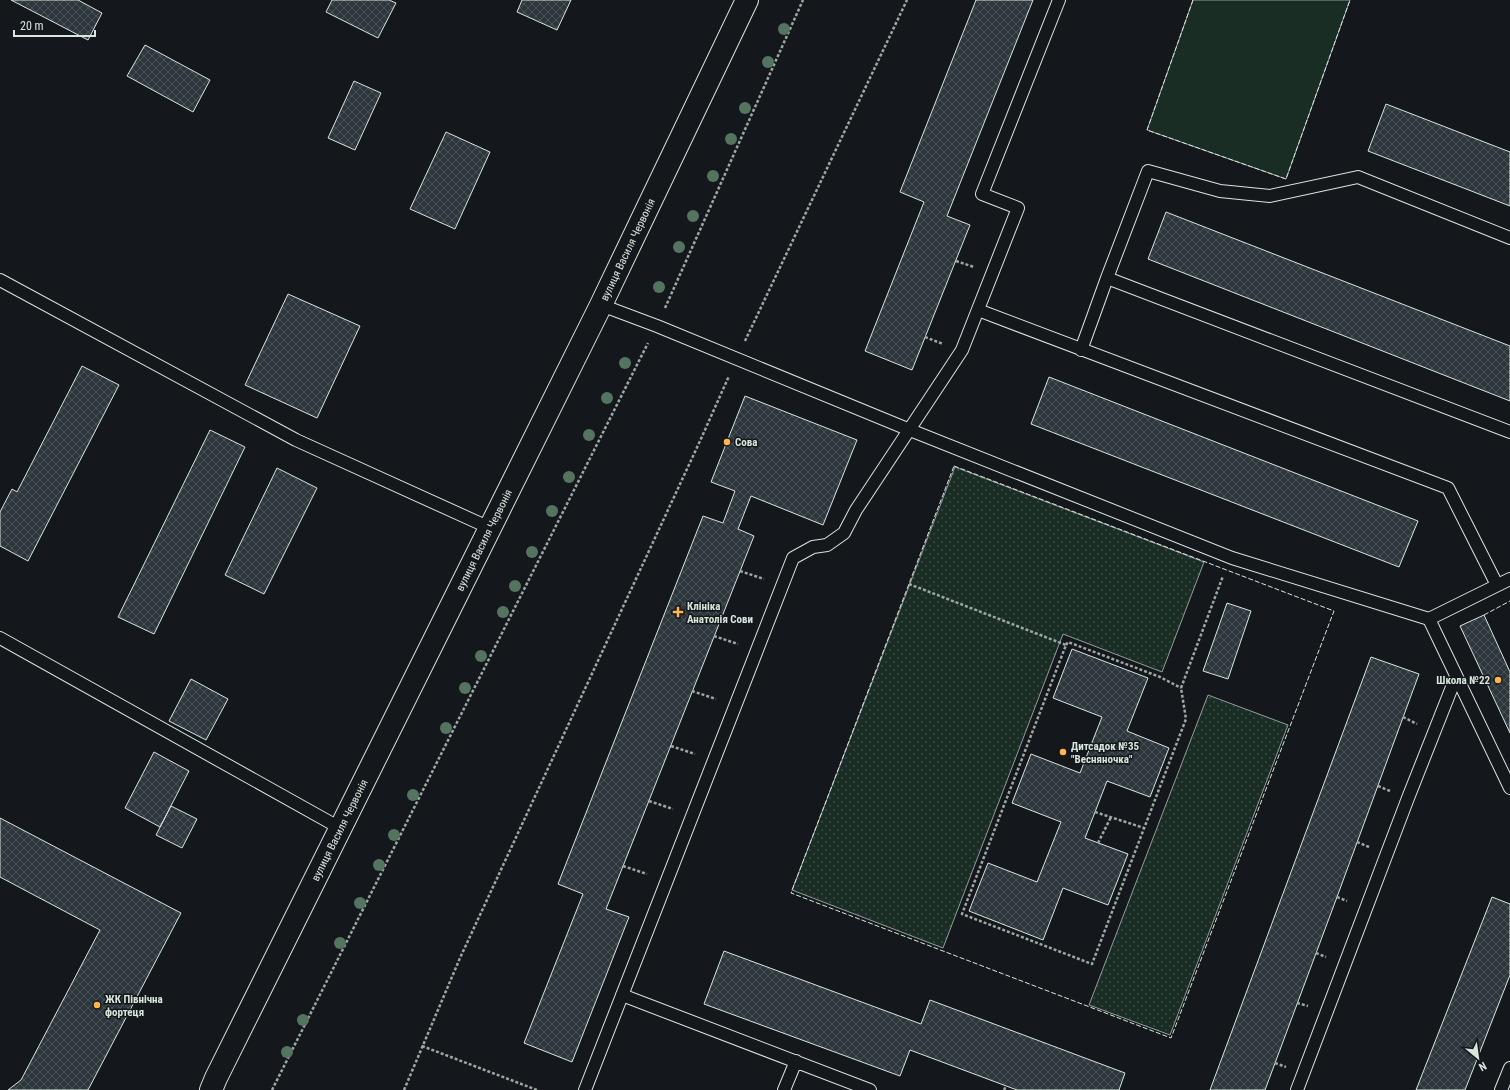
<svg xmlns="http://www.w3.org/2000/svg" width="1510" height="1090" viewBox="0 0 1510 1090" font-family="'Roboto Condensed',sans-serif">
  <style>
    .grass { fill: #1a2d24; stroke: #939e99 }
    .park { fill: url(#park-dots); stroke: #939e99 }
    .building { fill: url(#building-cross-hatch); stroke: #d8e6dc }
    .lines { fill: none; stroke-linecap: round; stroke-linejoin: round }
    .service-casing { stroke: #d8e6dc; stroke-width: 14 }
    .primary-casing { stroke: #d8e6dc; stroke-width: 24 }
    .path { stroke: #9da8a2; stroke-width: 2.5; stroke-dasharray: 3 2; stroke-linecap: butt }
    .service { stroke: #14181c; stroke-width: 12 }
    .primary { stroke: #14181c; stroke-width: 22 }
    .fence { stroke: #d8e6dc; stroke-width: 1; stroke-dasharray: 5 2; stroke-linecap: butt }
    .tree { fill: #55745f }
    .poi-dot { fill: #ffb74d; stroke: #14181c; stroke-width: 1.5 }
    .labels { text-anchor: middle; stroke-width: 3; stroke-linejoin: round; paint-order: stroke }
    .street-label { font-size: 11px; fill: #d8e6dc; stroke: #14181c }
    .poi-label { font-size: 11px; font-weight: bold; fill: #d8e6dc; stroke: #14181c; text-anchor: start }
  </style>
  <defs>
    <pattern id="park-dots" width="8" height="8" patternUnits="userSpaceOnUse"><rect width="8" height="8" fill="#1a2d24"/><path d="M2 2h.1M6 6h.1" fill="none" stroke="#3b4b43" stroke-width="1.8" stroke-linecap="round"/></pattern>
    <pattern id="building-cross-hatch" width="8" height="8" patternUnits="userSpaceOnUse"><rect width="8" height="8" fill="#2c363c"/><path d="M0 0l8 8M0 8l8-8" fill="none" stroke="#4a5358"/></pattern>
  </defs>
  <rect width="100%" height="100%" fill="#14181c"/>
  <path class="grass" d="M1193,0H1350L1286,179L1147,130Z"/>
  <path class="park" d="M955,467L1204,562L1162,672L1063,634L943,948L792,890Z
    M1208,695L1288,725L1170,1035L1089,1005Z"/>
  <path class="building" d="M11,0H78L102,13L88,40Z
    M332,0H389L396,3L378,38L326,12Z
    M522,0H571L557,30L517,12Z
    M976,0H1033L947,216L970,225L912,370L865,351L924,202L900,192Z
    M145,45L210,80L193,112L127,76Z
    M354,81L381,93L355,150L328,138Z
    M1386,104L1510,152V206L1368,151Z
    M446,132L490,152L455,229L410,209Z
    M1166,212L1510,346V401L1148,259Z
    M288,294L360,326L317,418L245,385Z
    M82,366L119,385L28,561L0,546V512L12,489L17,492Z
    M1049,377L1418,521L1399,567L1031,424Z
    M745,396L857,440L823,525L751,496L738,529L754,536L606,909L629,917L572,1062L524,1043L583,894L558,884L703,516L723,523L735,491L711,482Z
    M210,430L245,447L154,634L118,617Z
    M277,468L317,488L264,594L225,575Z
    M1227,603L1251,611L1228,679L1203,671Z
    M1484,615L1510,672V733L1460,626Z
    M1072,649L1148,678L1127,731L1169,748L1150,797L1107,781L1085,838L1128,854L1108,905L1063,888L1043,940L969,911L988,863L1037,882L1061,822L1012,803L1031,754L1080,773L1102,717L1053,698Z
    M1371,657L1419,674L1337,897L1265,1090H1210Z
    M191,679L228,699L206,740L169,721Z
    M154,752L189,771L160,827L125,808Z
    M171,806L197,819L182,848L156,835Z
    M0,818L181,913L88,1090H8L21,1080L100,930L0,877Z
    M1492,897L1510,904V975L1465,1090H1416Z
    M724,951L921,1024L930,1000L1125,1073L1119,1090H1017L910,1050L900,1076L704,1004Z"/>
  <g class="lines">
    <defs>
      <path id="service" d="M1107,278L1148,171L1220,191L1270,196L1358,177L1510,238
        M0,280L296,440L490,528
        M601,305L657,326L910,430L1232,558L1429,619L1510,579
        M978,310L1448,488L1497,585
        M1081,350L1107,278L1510,432
        M1429,619L1510,788
        M0,638L340,828
        M622,995L870,1090
        M585,1090L793,558L813,547L827,545L844,533L856,510L962,350L1018,208L982,194L1059,0
        M784,1090L796,1061
        M1297,1090L1408,798L1456,677
        M1501,1090L1510,1068"/>
      <g id="primary">
        <path id="s1" d="M211,1090L216,1078L601,305L747,0"/>
      </g>
    </defs>
    <use href="#service" class="service-casing"/>
    <use href="#primary" class="primary-casing"/>
    <path class="path" d="M956,261L974,267
      M665,308L803,0
      M925,337L943,344
      M745,341L907,0
      M740,571L764,579
      M909,584L1066,645L962,914L1092,964L1186,719L1181,688L1223,576
      M714,636L738,644
      M1066,645L1068,642L1160,677L1181,688
      M692,691L716,699
      M1403,717L1417,724
      M671,746L695,754
      M1378,786L1390,791
      M649,801L673,809
      M1095,812L1144,828
      M1357,842L1369,847
      M1098,843L1111,817
      M623,866L647,874
      M1337,897L1347,901
      M1316,953L1326,957
      M1297,1003L1308,1006
      M422,1046L537,1090
      M1275,1063L1286,1067
      M272,1090L648,343
      M404,1090L460,958L700,441L729,376
      M1004,1090L1006,1086"/>
    <use href="#service" class="service"/>
    <use href="#primary" class="primary"/>
    <path class="fence" d="M1193,0L1147,130L1286,179L1350,0
      M954,466L1334,611L1171,1038L791,893Z
      M1484,615L1510,601"/>
  </g>
  <g class="tree">
    <circle cx="784" cy="29" r="6"/>
    <circle cx="768" cy="62" r="6"/>
    <circle cx="745" cy="108" r="6"/>
    <circle cx="731" cy="139" r="6"/>
    <circle cx="713" cy="176" r="6"/>
    <circle cx="693" cy="216" r="6"/>
    <circle cx="679" cy="247" r="6"/>
    <circle cx="659" cy="287" r="6"/>
    <circle cx="625" cy="363" r="6"/>
    <circle cx="607" cy="398" r="6"/>
    <circle cx="589" cy="435" r="6"/>
    <circle cx="569" cy="477" r="6"/>
    <circle cx="552" cy="511" r="6"/>
    <circle cx="532" cy="552" r="6"/>
    <circle cx="515" cy="586" r="6"/>
    <circle cx="503" cy="612" r="6"/>
    <circle cx="481" cy="656" r="6"/>
    <circle cx="465" cy="688" r="6"/>
    <circle cx="446" cy="728" r="6"/>
    <circle cx="413" cy="795" r="6"/>
    <circle cx="394" cy="835" r="6"/>
    <circle cx="379" cy="865" r="6"/>
    <circle cx="360" cy="903" r="6"/>
    <circle cx="340" cy="943" r="6"/>
    <circle cx="303" cy="1020" r="6"/>
    <circle cx="287" cy="1052" r="6"/>
  </g>
  <g class="poi-dot">
    <circle cx="727" cy="442" r="4"/>
    <path d="M676 606h4v4h4v4h-4v4h-4v-4h-4v-4h4z"/>
    <circle cx="1498" cy="680" r="4"/>
    <circle cx="1063" cy="752" r="4"/>
    <circle cx="97" cy="1005" r="4"/>
  </g>
  <g class="labels">
    <g class="street-label">
      <text dy="4" stroke="none"><textPath href="#s1" startOffset="938">вулиця Василя Червонія</textPath></text>
      <text dy="4" stroke="none"><textPath href="#s1" startOffset="614">вулиця Василя Червонія</textPath></text>
      <text dy="4" stroke="none"><textPath href="#s1" startOffset="290">вулиця Василя Червонія</textPath></text>
    </g>
    <g class="poi-label">
      <text x="735" y="446">Сова</text>
      <text x="687" y="610">Клініка<tspan x="687" dy="13">Анатолія Сови</tspan></text>
      <text x="1490" y="684" text-anchor="end">Школа №22</text>
      <text x="1071" y="750">Дитсадок №35<tspan x="1071" dy="13">"Весняночка"</tspan></text>
      <text x="105" y="1003">ЖК Північна<tspan x="105" dy="13">фортеця</tspan></text>
    </g>
  </g>
  <g transform="translate(1478 1058) rotate(151)" stroke="#14181c" stroke-width="3" paint-order="stroke">
  <path d="M0-3L7 15L0 10L-7 15Z" fill="#d8e6dc"/>
  <text y="-6" font-size="11" font-weight="bold" text-anchor="middle" fill="#d8e6dc">N</text>
  </g>
  <path d="M14 30v6h81v-6" fill="none" stroke="#d8e6dc" stroke-width="2"/>
  <text x="20" y="30" font-size="12" fill="#d8e6dc" stroke="#14181c" stroke-width="3" paint-order="stroke">20 m</text>
</svg>
